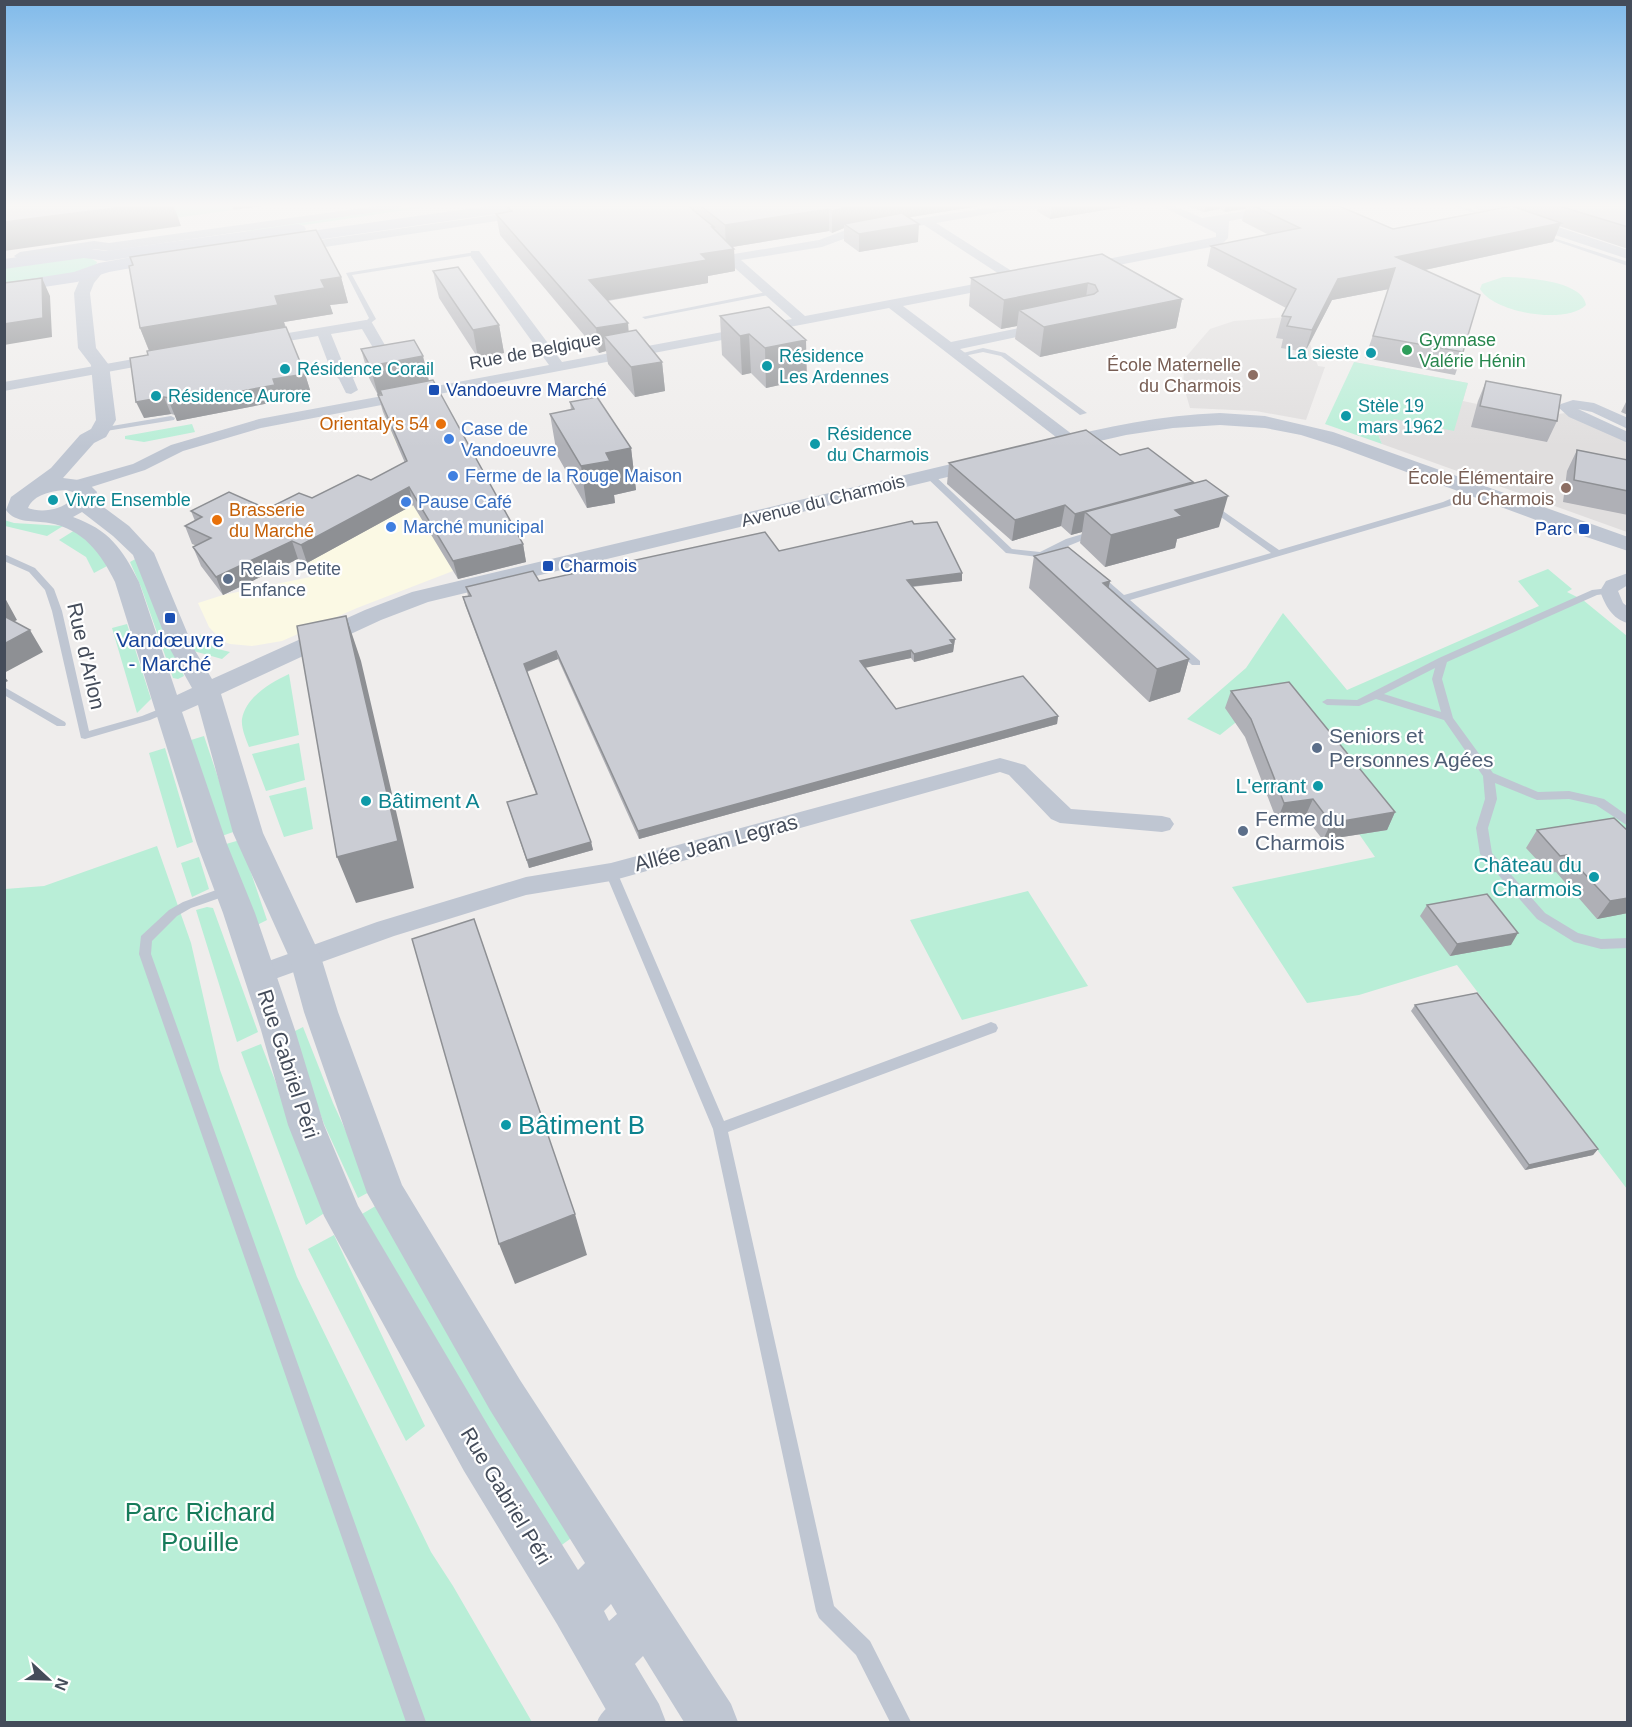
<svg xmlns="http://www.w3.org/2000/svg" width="1632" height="1727" viewBox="0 0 1632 1727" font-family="Helvetica,sans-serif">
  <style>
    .commercial { fill: #fbf9e4 }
    .education { fill: #e0dede }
    .green { fill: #b9eed7 }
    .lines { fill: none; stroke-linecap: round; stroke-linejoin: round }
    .service { fill: #bfc6d2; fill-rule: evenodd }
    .minor { fill: #bfc6d2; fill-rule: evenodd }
    .tertiary { fill: #bfc6d2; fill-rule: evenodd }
    .secondary { fill: #bec5d6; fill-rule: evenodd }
    .wall { fill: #afb0b6 }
    .shaded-wall { fill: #8e9094 }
    .building { fill: #cbcdd4; stroke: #8e9094; stroke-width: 1.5 }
    .leisure-dot { fill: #2e9e5b; stroke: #fff; stroke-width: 2 }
    .culture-dot { fill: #0f9aa8; stroke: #fff; stroke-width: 2 }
    .education-dot { fill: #8d6e63; stroke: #fff; stroke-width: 2 }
    .transit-dot { fill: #1a4fb4; stroke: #fff; stroke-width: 2 }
    .food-dot { fill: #e8710a; stroke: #fff; stroke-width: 2 }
    .shop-dot { fill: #3f7fe0; stroke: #fff; stroke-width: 2 }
    .service-dot { fill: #5c6f8a; stroke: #fff; stroke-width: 2 }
    .labels { text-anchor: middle; stroke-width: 4.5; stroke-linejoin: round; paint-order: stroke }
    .far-leisure-label { font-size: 18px; fill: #27864d; stroke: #fff; text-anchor: start }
    .far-street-label { font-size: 18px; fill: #444c5a; stroke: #fff }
    .far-culture-label { font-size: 18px; fill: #0d838f; stroke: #fff; text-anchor: start }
    .far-education-label { font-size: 18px; fill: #785e54; stroke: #fff; text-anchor: end }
    .far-transit-label { font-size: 18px; fill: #164399; stroke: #fff; text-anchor: start }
    .far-food-label { font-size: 18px; fill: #c56008; stroke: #fff; text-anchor: end }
    .far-shop-label { font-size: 18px; fill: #366cbe; stroke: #fff; text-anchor: start }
    .far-service-label { font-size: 18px; fill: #4e5e75; stroke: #fff; text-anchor: start }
    .transit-label { font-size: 21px; fill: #164399; stroke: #fff }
    .street-label { font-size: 21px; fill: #444c5a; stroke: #fff }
    .service-label { font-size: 21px; fill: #4e5e75; stroke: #fff; text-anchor: start }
    .culture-label { font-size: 21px; fill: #0d838f; stroke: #fff; text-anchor: end }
    .near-culture-label { font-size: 26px; fill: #0d838f; stroke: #fff; text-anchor: start }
    .near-park-label { font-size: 26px; fill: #167b5a; stroke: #fff }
  </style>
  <rect width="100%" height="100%" fill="#efedec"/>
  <path class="commercial" d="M388,411L521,553L453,571L357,608L282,641L252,646L230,644L222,641L209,627L198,603L223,595L310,577L307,563L294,557L219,556L192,544L273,527L430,469L396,444L383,412Z"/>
  <path class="education" d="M1288,317L1318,327L1310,344L1318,366L1325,367L1306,420L1256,411L1190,408L1183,384L1185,358L1210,329L1234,321Z
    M1354,362L1468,383L1463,401L1477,404L1478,401L1552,415L1565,413L1627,442V532L1382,444L1377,432L1384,427Z"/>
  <path class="green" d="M171,206H232L234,210L174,218Z
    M418,206H433L251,233L245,231Z
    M79,257L90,258L97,262L96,265L82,272L5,284L4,267Z
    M1503,277C1522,277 1583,280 1586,305C1566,325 1494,313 1480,289L1482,284Z
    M1354,362L1468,383L1454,431L1394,419L1390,426L1379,429L1377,432L1382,444L1325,424Z
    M192,424L195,432L144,442L125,439V436Z
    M4,520L14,523L63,526L47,536L5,526Z
    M75,530L82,533L109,565L94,573L86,557L59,540Z
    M139,557L184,676L178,679L173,678L141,587L130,562Z
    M1548,569L1572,589L1567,592L1583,600L1627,636V1189L1457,965L1359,995L1307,1003L1232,887L1375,857L1359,834L1386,830L1252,720L1235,723L1220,735L1187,719L1246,668L1283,613L1347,690L1539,606L1518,581Z
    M127,624L151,699L137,713L112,628Z
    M201,635L214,648L230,652L222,659L190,650L185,640Z
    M289,674L299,735L249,747C246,739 241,728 242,719C246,697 270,683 289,674Z
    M204,736L236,831L219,837L191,740Z
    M299,743L305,780L266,791L252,754Z
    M165,748L193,842L177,848L149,753Z
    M306,787L313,829L284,837L269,796Z
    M240,840L267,920L255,926L226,844Z
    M157,846L191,943L220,1070L297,1277L431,1552L453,1586L532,1722H5V889L44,886Z
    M199,857L209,889L192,897L181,863Z
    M1028,891L1088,986L962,1020L910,920Z
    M207,907L213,908L258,1032L237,1042L196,910Z
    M303,1027L333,1103L373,1190L358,1198L324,1124L291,1033Z
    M261,1044L326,1212L306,1225L241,1052Z
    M379,1204L570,1531V1539L559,1547L362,1214Z
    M334,1235L425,1426L406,1441L308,1249Z"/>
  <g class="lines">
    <path class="service" d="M1454,206H1461L1496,218L1491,219Z
      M1538,233L1628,262V266L1538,235Z
      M475,252L477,255L352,275L376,319L368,325L363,324L369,318L346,273Z
      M771,291L773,292V294L645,319L642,317Z
      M983,348L1005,353L1087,413L1080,415L1001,356L983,352L959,357L955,355Z
      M171,416L175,418L174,420L100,432L96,430L100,428Z
      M926,473H932L1012,549L1040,552L1066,539L1096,530L1100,533L1051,553L1059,556L1054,559L1006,553L926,477Z
      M1478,487L1481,488V492L1449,506L1130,600L1200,661V665H1192L1093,577L1095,575H1101L1124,595L1271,553L1207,507L1206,505L1210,502L1279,550L1443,502Z
      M4,554L35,568L54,589L62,611L89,731L142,716L167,706L172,709L171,711L150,720L85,739L81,738L52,611L45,590L29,572L4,561Z
      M1609,588L1612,589V593L1597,595L1447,662L1442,679L1453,718L1493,773L1538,792L1569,791L1604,799L1628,816V826L1596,805L1569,799L1537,800L1495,783L1497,799L1488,828L1492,853L1545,913L1578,933L1601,939L1628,938V948L1601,949L1574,942L1537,919L1480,854L1476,828L1485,799L1483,776L1444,720L1376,699L1359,706L1327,705L1322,702L1327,699L1357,700L1439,658L1592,590ZM1435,668L1432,679L1441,712L1384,694Z
      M4,687L65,722L66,724L65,726H57L4,695Z
      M611,868L617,872L724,1121L986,1024L991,1022L996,1024L998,1028L996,1032L728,1132L834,1606L870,1641L911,1722H890L856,1655L819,1618L816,1611L713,1129L605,872Z
      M230,885L234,887L236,890L234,893L191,908L177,916L152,941L151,954L426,1722H406L139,954L141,936L169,910L183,902Z
      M623,1698L630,1701L633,1708L630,1715L622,1722H597C601,1711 612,1702 623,1698Z"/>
    <path class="minor" d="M377,206H403L397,209L109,251L94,249L20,260L14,256L20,252L94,241L109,243Z
      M557,206H583L577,209L292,252L286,248L292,244Z
      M999,206H1048L1042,209L1011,210L936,223L1021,277L1023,280L1021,283H1013L924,225L849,237L822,247L741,260L805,316L1001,279L1006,280L1007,283L1001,287L903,306L951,342L1049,322L1054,323L1056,326L1054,329L960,349L1077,438L1079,441L1077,444H1065L889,308L261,428L183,451L145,470L85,489L79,490L71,485L73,481L133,464L171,445L259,419L549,365L471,257V251H479L562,362L792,319L727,261L722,255L724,252L734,254L819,240L846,230Z
      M1161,206H1175L1202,218L1277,206H1300L1294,209L1229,221L1228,238L1221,245L1083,272L1079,271L1077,268L1079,265L1083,264L1216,237V233Z
      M366,320L371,321L393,359L384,369L353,378L358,390L351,394L346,393L339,379L332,373L318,336L258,346L251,342L258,338ZM362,329L379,358L374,363L346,371L331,334Z
      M162,354L167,355L169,358L167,361L4,391V382Z
      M1573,400L1594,403L1628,418V429L1592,412L1578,409L1628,432V443L1569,417L1558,407L1561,404Z
      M1628,573V585L1618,591L1623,603L1628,607V623C1612,619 1605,605 1600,591L1606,581Z
      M1000,758L1025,765L1071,809L1162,816L1170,818L1174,824L1170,830L1162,832L1060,823L1051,819L1009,775L1000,772L611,881L526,895L394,936L258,985L249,982L245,975L249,968L377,922L526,877L611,863Z"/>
    <path class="tertiary" d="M1474,206H1494L1628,250V259L1476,209Z
      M95,267L103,272L94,283L90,293L96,348L109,365L116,420L106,437L94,443L63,478L86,481L97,492L94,500L129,526L154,553L194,649L212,679L365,610L412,592L989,455L996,457L999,461L996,465L989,467L428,602L381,620L221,694L263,833L321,957L338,1012L402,1185L520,1380L731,1704L738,1722H684L643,1656L635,1664L659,1704L666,1722H613L557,1624L464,1471L324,1216L288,1125L261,1030L223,913L197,844L115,582C101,553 83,529 49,523C34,520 16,524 6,510L11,497L51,468L80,435L91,429L96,420L91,365L78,348L74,293L80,279L89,269ZM66,490L76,493C69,509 43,514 28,508C34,494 52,491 66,490ZM82,512L113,536L133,555L170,649L192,688L177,695L139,582C122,548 109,530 73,517ZM198,705L233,833L289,957L304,1012L367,1193L490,1410L585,1563L578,1570L496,1439L358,1206L324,1125L295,1030L255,913L227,844L182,712ZM611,1604L617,1614L609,1621L604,1611Z
      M1220,413L1265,416L1333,432L1628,537V551L1536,520L1339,447L1301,435L1265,428L1220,425L1173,428L1126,435L1056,451L1049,449L1046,445L1049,441C1106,427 1162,415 1220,413Z"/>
    <path class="secondary" d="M488,206H525L517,211L275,246L269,244L267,241L269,238L179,251L184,255L182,259L109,272L77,282L4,293V283L74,272L99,263L132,257L106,261L84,258L4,269V259L84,248L106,251L298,224L304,226L306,229L304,232Z"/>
  </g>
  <path class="wall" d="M506,206H980L908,217L918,242L859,252L844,241V228L832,233L829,231L732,247L734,249L735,271L708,276V283L608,301L628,331L662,362L665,391L635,397L608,364L606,351L599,353L500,235L496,214L507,212Z
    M1038,206H1129L1050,219L1037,211Z
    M1187,206H1339L1393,229L1503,208L1495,206H1628V249L1559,226L1553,242L1425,270L1463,352L1455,375L1365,358L1389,289L1332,300L1305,352L1281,348L1283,339L1276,338L1282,316L1286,308L1207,266L1211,246L1269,235L1242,221L1245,209L1225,212L1220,209L1204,212Z
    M1102,254L1182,299L1176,328L1040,357L1015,339L1017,326L1001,329L969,306L971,278Z
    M433,271L499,325L504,353L478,358L439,298Z
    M341,277L348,303L330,305L333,314L284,322L305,374L310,390L278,396L280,401L177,421L175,415L171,414L144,418L148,355L149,351L140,328Z
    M769,307L807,379L766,388L751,373L742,375L722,355L720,316Z
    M361,349L429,381L523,544L526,562L458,579L413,505L307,563L298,559L223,595L201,566L193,547L197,546L192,544L185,526L195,521L191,511L267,509L312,498L371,480L405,463L383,412L378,395H381V394L378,395L369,378Z
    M1486,381L1557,421L1547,442L1471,427L1478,401Z
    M1628,398V415L1621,412Z
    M570,402L631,448L636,490L614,495L615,503L587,508L557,455L550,414L571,410Z
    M1577,450L1628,460V515L1563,502L1567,471Z
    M1120,455L1193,483L1219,527L1177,539L1175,548L1105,567L1080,543L1082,532L1071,535L1061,526L1012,541L947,484L949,463Z
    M914,524L962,581L912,587L955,639L953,652L914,662L911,658L865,667L896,709L1058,716L1057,724L639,839L558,659L527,672L591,842L593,850L529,868L507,802L536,794L465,605L463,597L468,596L466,587L539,581L779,551Z
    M1034,556L1110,581L1108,588L1189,659L1180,692L1149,702L1029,588Z
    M1231,691L1395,812L1387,830L1323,840L1305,817L1277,821L1245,737L1225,708Z
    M1537,830L1628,831V913L1597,919L1556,872L1549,873L1526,848Z
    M1427,905L1511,945L1450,956L1420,916Z
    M1415,1005L1598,1149L1593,1155L1525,1170L1411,1011Z"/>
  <path class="shaded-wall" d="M131,206H174L181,226L4,251V222Z
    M232,206H263L234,210Z
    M846,206H980L849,227L844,224V228L832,233V211Z
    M1052,206H1129L1050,219Z
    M1205,206H1220V209L1204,212Z
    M1226,206H1246L1245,209L1225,212Z
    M829,209V231L726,248L725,225Z
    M1561,223L1553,242L1392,277L1389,289L1332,300L1305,352L1312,330L1338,279L1396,257Z
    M919,224L918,242L859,252V234Z
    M734,249L735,271L708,276V283L592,303L589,280L701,254Z
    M341,277L348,303L330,305L333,314L284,322L286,331L151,355L140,328L275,296L321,280Z
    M42,278L50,296L52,337L4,345V324Z
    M1088,283L1084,312L1019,310L1017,326L1001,329L1004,300Z
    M1182,299L1176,328L1040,357L1044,327Z
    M628,323L630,347L604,336L606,351L599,353L596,328Z
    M499,325L504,353L478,358L473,330Z
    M749,334L751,373L742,375L740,336Z
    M806,340L807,379L766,388L765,348Z
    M423,356L430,385L380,390L381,394L378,395L370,366Z
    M662,362L665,391L635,397L631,367Z
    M305,374L310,390L278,396L273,379Z
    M275,385L280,401L177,421L170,404Z
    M164,397L171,414L144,418L136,402Z
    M631,448L636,490L614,495L615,503L587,508L581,466L606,453Z
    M1193,482L1188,503L1085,512L1082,532L1071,535L1075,514Z
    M409,487L413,505L307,563L301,545Z
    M1228,496L1219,527L1177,539L1175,548L1105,567L1111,535L1175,510Z
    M1065,505L1061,526L1012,541L1015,520Z
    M292,541L298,559L223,595L216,577Z
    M523,544L526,562L458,579L453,561Z
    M962,573V581L906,587L907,580Z
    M1110,581L1103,614V583Z
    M5,598L17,620L11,623L4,625Z
    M346,616L361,661L414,888L356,903L337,857Z
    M30,630L43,652L4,673V644Z
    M955,639L953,652L914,662V654Z
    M911,650V658L860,669V661Z
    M556,651L558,659L525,672L524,664Z
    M1189,659L1180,692L1149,702L1157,669Z
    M4,676L8,681L4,683Z
    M1058,716L1057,724L639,839L638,831Z
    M1313,799L1305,817L1277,821L1284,803Z
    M1395,812L1387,830L1323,840L1331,823Z
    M591,842L593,850L529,868L527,860Z
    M1628,897V913L1597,919L1610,901Z
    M1518,933L1511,945L1450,956L1457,944Z
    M1598,1149L1593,1155L1525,1170L1529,1165Z
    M575,1214L587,1255L515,1284L499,1244Z"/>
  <path class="building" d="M4,206H131L4,222Z
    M507,206H688L714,227H712L734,249L701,254L707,260L589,280L628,323L596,328L496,214L512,211Z
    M701,206H850L832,211L829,209L725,225Z
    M1254,206H1339L1393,229L1512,206L1561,223L1396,257L1480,295L1463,352L1373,336L1395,268L1338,279L1312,330L1287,326L1291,317L1282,316L1296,289L1211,246L1300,228Z
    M1559,206H1628V227Z
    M902,213L919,224L859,234L844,224Z
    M316,230L341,277L321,280L325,288L275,296L278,305L140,328L129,266L133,265L130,257Z
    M1102,254L1182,299L1044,327L1019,310L1094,294L1098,291L1095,285L1088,283L1004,300L971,278Z
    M458,267L499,325L473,330L433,271Z
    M42,278L43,318L4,324V283Z
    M769,307L806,340L765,348L749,334L740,336L720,316Z
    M286,327L305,374L273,379L275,385L170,404L169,398L164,397L136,402L130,358L148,355L147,351Z
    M636,330L662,362L631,367L604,336Z
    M414,340L423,356L370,366L361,349Z
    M433,380L523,544L453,561L409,487L301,545L292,541L216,577L193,547L211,538L185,526L202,517L191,511L229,492L267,509L299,493L312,498L358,475L371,480L407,461L378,395H382L380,390Z
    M1486,381L1561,395L1557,421L1480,406Z
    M597,397L631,448L606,453L610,461L581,466L550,414L574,409L570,402Z
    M1086,430L1120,455L1148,448L1193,482L1075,514L1065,505L1015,520L949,463Z
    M1577,450L1628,460V491L1574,480Z
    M1206,480L1228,496L1175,510L1182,516L1111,535L1085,512Z
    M912,521L914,524L937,522L962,573L907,580L955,639L950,640L953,644L914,654L911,650L860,661L896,709L1023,676L1058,716L638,831L556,651L524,664L591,842L527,860L507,802L537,794L463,597L471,596L466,587L533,571L539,581L765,532L779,551Z
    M1068,547L1110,581L1103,583L1189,659L1157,669L1034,556Z
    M4,616L30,630L4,644Z
    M346,616L398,841L337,857L297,626Z
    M1289,682L1395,812L1331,823L1313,799L1284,803L1251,719L1231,691Z
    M1614,818L1628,831V898L1610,901L1567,855L1560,856L1537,830Z
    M1487,894L1518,933L1457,944L1427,905Z
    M474,919L575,1214L499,1244L412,939Z
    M1477,993L1598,1149L1529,1165L1415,1005Z"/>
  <linearGradient id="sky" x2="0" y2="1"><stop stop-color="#80baea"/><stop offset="0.46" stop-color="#f8f7f6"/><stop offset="1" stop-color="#f8f7f6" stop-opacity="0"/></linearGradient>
  <rect width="1632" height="447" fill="url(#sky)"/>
  <circle class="leisure-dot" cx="1407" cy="350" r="6"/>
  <g class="culture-dot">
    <circle cx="1371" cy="353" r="6"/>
    <circle cx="767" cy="366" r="6"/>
    <circle cx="285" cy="369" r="6"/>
    <circle cx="156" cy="396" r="6"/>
    <circle cx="1346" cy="416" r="6"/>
    <circle cx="815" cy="444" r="6"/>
    <circle cx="53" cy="500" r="6"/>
    <circle cx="1318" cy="786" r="6"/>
    <circle cx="366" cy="801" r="6"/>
    <circle cx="1594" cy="877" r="6"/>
    <circle cx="506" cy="1125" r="6"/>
  </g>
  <g class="education-dot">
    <circle cx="1253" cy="375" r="6"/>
    <circle cx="1566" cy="488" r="6"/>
  </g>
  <g class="transit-dot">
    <rect x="428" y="384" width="12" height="12" rx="3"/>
    <rect x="1578" y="523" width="12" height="12" rx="3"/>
    <rect x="542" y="560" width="12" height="12" rx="3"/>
    <rect x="164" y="612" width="12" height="12" rx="3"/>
  </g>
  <g class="food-dot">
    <circle cx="441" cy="424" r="6"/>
    <circle cx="217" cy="520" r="6"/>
  </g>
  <g class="shop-dot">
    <circle cx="449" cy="439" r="6"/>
    <circle cx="453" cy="476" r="6"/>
    <circle cx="406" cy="502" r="6"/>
    <circle cx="391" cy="527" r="6"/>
  </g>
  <g class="service-dot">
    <circle cx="228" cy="579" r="6"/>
    <circle cx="1317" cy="748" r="6"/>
    <circle cx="1243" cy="831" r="6"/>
  </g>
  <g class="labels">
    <g class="far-leisure-label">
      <text x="1419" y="346">Gymnase<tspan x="1419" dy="21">Valérie Hénin</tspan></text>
    </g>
    <g class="far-street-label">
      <text transform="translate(535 351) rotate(-11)" y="6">Rue de Belgique</text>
      <text transform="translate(823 501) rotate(-14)" y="6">Avenue du Charmois</text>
    </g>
    <g class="far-culture-label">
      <text x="1359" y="359" text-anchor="end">La sieste</text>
      <text x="779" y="362">Résidence<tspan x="779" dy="21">Les Ardennes</tspan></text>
      <text x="297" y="375">Résidence Corail</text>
      <text x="168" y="402">Résidence Aurore</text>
      <text x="1358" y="412">Stèle 19<tspan x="1358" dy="21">mars 1962</tspan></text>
      <text x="827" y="440">Résidence<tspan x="827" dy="21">du Charmois</tspan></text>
      <text x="65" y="506">Vivre Ensemble</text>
    </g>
    <g class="far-education-label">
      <text x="1241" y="371">École Maternelle<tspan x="1241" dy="21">du Charmois</tspan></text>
      <text x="1554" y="484">École Élémentaire<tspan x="1554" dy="21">du Charmois</tspan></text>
    </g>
    <g class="far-transit-label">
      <text x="446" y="396">Vandoeuvre Marché</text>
      <text x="1572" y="535" text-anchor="end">Parc</text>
      <text x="560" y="572">Charmois</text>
    </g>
    <g class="far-food-label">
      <text x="429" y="430">Orientaly's 54</text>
      <text x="229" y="516" text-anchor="start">Brasserie<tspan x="229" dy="21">du Marché</tspan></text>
    </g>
    <g class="far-shop-label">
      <text x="461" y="435">Case de<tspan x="461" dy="21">Vandoeuvre</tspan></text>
      <text x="465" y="482">Ferme de la Rouge Maison</text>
      <text x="418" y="508">Pause Café</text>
      <text x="403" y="533">Marché municipal</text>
    </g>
    <g class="far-service-label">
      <text x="240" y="575">Relais Petite<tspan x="240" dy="21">Enfance</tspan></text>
    </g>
    <g class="transit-label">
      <text x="170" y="647">Vandœuvre<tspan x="170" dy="24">- Marché</tspan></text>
    </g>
    <g class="street-label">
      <text transform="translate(86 656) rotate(77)" y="7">Rue d'Arlon</text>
      <text transform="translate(716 843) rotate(-15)" y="7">Allée Jean Legras</text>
      <text transform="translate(288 1064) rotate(72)" y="7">Rue Gabriel Péri</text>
      <text transform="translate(506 1496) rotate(59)" y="7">Rue Gabriel Péri</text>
    </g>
    <g class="service-label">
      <text x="1329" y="743">Seniors et<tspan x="1329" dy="24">Personnes Agées</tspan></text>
      <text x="1255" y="826">Ferme du<tspan x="1255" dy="24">Charmois</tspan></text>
    </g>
    <g class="culture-label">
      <text x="1306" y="793">L'errant</text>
      <text x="378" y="808" text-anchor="start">Bâtiment A</text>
      <text x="1582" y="872">Château du<tspan x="1582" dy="24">Charmois</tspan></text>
    </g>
    <g class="near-culture-label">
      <text x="518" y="1134">Bâtiment B</text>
    </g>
    <g class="near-park-label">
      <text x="200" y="1521">Parc Richard<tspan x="200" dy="30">Pouille</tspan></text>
    </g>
  </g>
  <rect width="1632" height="1727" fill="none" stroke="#444c5a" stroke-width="12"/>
  <g transform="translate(48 1679) rotate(112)" stroke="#ffffff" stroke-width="4.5" paint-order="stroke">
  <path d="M0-4.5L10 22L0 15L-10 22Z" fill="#444c5a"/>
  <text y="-9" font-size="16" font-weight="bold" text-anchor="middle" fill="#444c5a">N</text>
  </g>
</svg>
